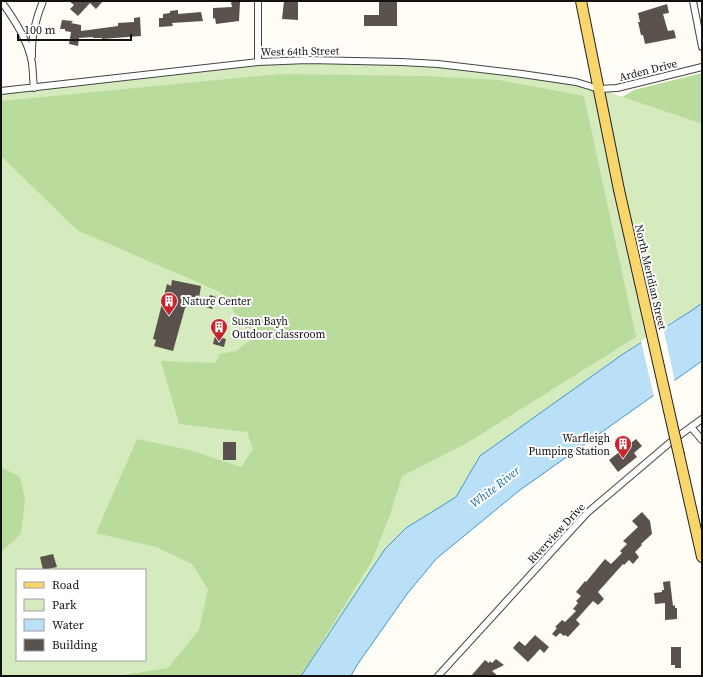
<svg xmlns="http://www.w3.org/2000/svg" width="703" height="677" viewBox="0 0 703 677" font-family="'Source Serif 4',serif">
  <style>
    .green { fill: #d5ebbd; fill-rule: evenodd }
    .forest { fill: #b9dc9c }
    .water { fill: #b9e0f7; stroke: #3f96cf }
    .pier { fill: #fffdf5 }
    .building { fill: #5a524d }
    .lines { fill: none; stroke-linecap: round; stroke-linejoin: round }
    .street-casing { stroke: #444; stroke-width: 8 }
    .primary-casing { stroke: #222; stroke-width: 12 }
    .street { stroke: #fff; stroke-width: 6 }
    .primary { stroke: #f9d66b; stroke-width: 10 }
    .primary-bridge-casing { stroke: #222; stroke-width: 12; stroke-linecap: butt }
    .primary-bridge { stroke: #f9d66b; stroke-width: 10 }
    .labels { text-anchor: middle; stroke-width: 4; stroke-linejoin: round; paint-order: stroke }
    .street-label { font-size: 11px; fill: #111; stroke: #fff }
    .poi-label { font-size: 11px; fill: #111; stroke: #fff; text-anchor: start }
    .water-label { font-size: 12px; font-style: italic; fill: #1768a6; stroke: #fff }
  </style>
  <rect width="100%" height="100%" fill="#fffdf5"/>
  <path class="green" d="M385,61L522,74L599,89L702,124V303L694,309L653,333L480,456L456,497L406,528L302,676H1V92L258,62ZM17,570H145V660H17Z"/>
  <path class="forest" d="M702,73V124L622,97L634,90Z
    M280,74L423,76L499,80L584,96L636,337L467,443L402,476L390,515L372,561L301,676H117L168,668L199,630L208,589L192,564L156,547L96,533L137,439L189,450L241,467L253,449L247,432L179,424L161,361L216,363L219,354L236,351L253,338L220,292L77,230L1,156V101Z
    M1,467L20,477L25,499L21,534L1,552Z"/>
  <path class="water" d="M702,303V361L520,490L436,559L407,594L357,665L351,676H301L385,549L406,528L456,497L480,456L623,354L694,309Z"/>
  <path class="pier" d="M663,327L675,382L654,397L641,341Z"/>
  <path class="building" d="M69,1H103L96,9L90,3L78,16L70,9L74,5Z
    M284,1H298V20L282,19Z
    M379,1H397V26H364V15H379Z
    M231,2H240L239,21L216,24L215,18L213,19V8L232,7Z
    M667,4L669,13L663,14L667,28L668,31L674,30L676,38L645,44L643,35H641L638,22H640L638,13Z
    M178,10V14L201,12L203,21L172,23L173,26L159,27V18H163V14L170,13V11Z
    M140,17L141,36L102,39V38H93V37L79,38L78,46L69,44L71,32L65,31V29H60L62,20L73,21L71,23L81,25V31L118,26V23L134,22V18Z
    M172,280L201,286L198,304L188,302L186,308H185L173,351L154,346L156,340L153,339L167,284L171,286Z
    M210,295L216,297L212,309L206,307Z
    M215,336L226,339L224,347L213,344Z
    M636,439L642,446L634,453L637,457L618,472L609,460Z
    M223,442H236V460H223Z
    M642,512L650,521L652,534L641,544L642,545L635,552L639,557L633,564L629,560L624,565L623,564L598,592L604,599L598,605L593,601L576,620L580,624L568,637L565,635L564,636L560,633L556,637L552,634L557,628L555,627L562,620L565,622L576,611L573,609L578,603L576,601L581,596L576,592L585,581L586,582L605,559L611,564L622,553L620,551L627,544L623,541L638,527L632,521Z
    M53,554L57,567L43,570L40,557Z
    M670,581L673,606L675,605V608H677V619L665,620V603L655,604L654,593L662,592V590H664L663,582Z
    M535,635L549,647L544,653L540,649L528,662L513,648L519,641L525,646Z
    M671,647H681V668H675V665H671Z
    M496,659L504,665L492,671L498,676H471L485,660L489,663L490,661L492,663Z"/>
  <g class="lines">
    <defs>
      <path id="street" d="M1,1C14,19 28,40 32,63C33,71 33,80 34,88
        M693,1L702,47
        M32,56C31,37 36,18 43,1
        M258,62V1
        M1,91L258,62L308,60L401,62L438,64L522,74L576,82L599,89L617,88L702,67
        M691,427L702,440
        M438,676L587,513L673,440L702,419"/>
      <path id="primary" d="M581,1L619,190
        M679,455L702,557"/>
    </defs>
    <use href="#street" class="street-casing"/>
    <use href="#primary" class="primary-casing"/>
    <use href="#street" class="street"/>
    <use href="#primary" class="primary"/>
    <defs>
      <path id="primary-bridge" d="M619,190L679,455"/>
    </defs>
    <use href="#primary-bridge" class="primary-bridge-casing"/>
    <use href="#primary-bridge" class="primary-bridge"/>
  </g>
  <defs>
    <symbol id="building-pin" viewBox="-11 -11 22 30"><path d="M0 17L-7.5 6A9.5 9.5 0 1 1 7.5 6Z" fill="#c4262e" stroke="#fff"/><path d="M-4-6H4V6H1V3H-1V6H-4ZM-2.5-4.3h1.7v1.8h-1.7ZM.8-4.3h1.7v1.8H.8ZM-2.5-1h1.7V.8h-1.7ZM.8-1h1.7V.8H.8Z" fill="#fff"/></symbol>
  </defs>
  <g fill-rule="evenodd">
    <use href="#building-pin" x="159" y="291" width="20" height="27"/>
    <use href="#building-pin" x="209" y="317" width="20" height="27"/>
    <use href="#building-pin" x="613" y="434" width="20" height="27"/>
  </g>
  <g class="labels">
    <g class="street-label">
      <text transform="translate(300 51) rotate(-1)" y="4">West 64th Street</text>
      <text transform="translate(648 70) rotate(-14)" y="4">Arden Drive</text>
      <text transform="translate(651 277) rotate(77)" y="4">North Meridian Street</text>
      <text transform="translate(556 533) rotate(-47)" y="4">Riverview Drive</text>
    </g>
    <g class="poi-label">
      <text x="182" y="305">Nature Center</text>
      <text x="232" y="325">Susan Bayh<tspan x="232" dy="13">Outdoor classroom</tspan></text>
      <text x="610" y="442" text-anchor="end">Warfleigh<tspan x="610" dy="13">Pumping Station</tspan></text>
    </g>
    <g class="water-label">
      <text transform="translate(495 487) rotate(-38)" y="4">White River</text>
    </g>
  </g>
  <rect width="703" height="677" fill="none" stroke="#111111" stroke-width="4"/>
  <rect x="16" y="569" width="130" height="92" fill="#ffffff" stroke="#a0a0a0"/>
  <rect x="24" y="582" width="20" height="6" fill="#f9d66b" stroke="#a0a0a0"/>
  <text x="52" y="589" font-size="12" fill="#111111">Road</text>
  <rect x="24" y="599" width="20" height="12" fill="#d5ebbd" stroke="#a0a0a0"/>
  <text x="52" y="609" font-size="12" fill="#111111">Park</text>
  <rect x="24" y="619" width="20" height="12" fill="#b9e0f7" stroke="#a0a0a0"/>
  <text x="52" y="629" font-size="12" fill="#111111">Water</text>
  <rect x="24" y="639" width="20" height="12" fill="#5a524d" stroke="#a0a0a0"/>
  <text x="52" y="649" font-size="12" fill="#111111">Building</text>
  <path d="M18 34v6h113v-6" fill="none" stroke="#111111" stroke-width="2"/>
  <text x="24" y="34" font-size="12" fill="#111111" stroke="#ffffff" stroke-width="3" paint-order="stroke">100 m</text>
</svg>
